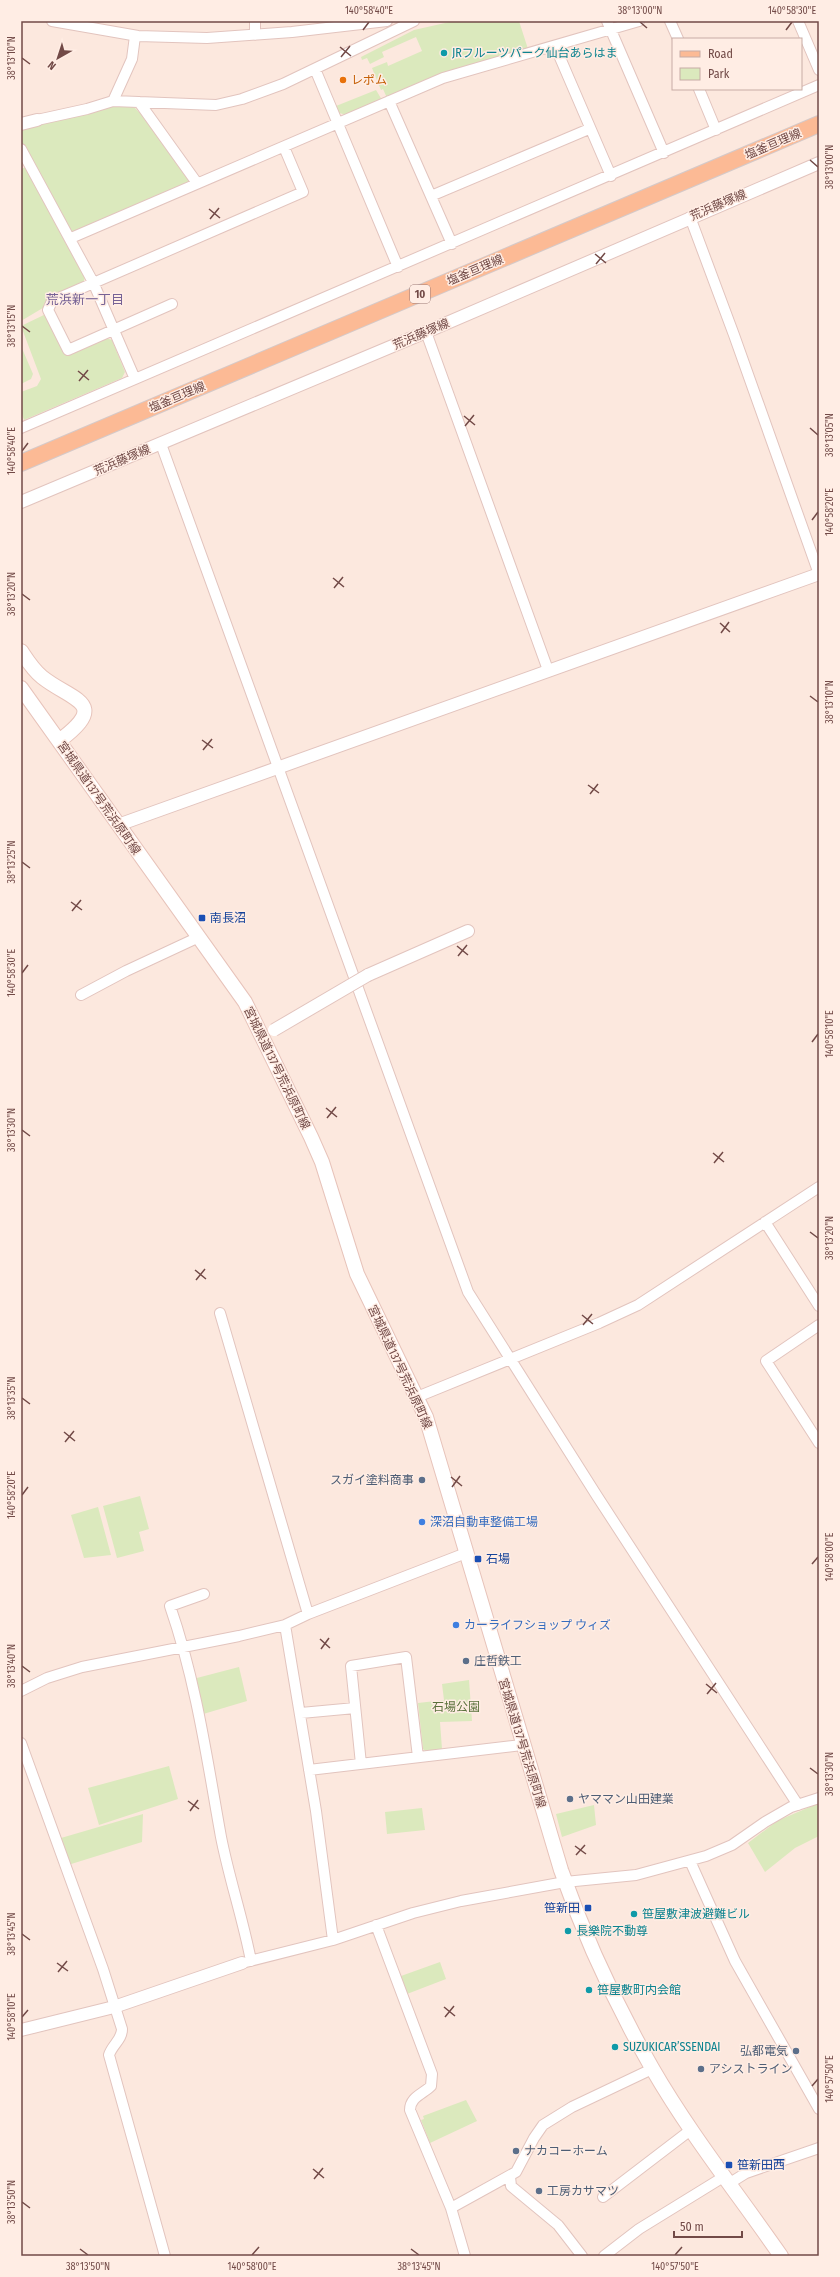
<svg xmlns="http://www.w3.org/2000/svg" width="840" height="2277" viewBox="0 0 840 2277" font-family="'Fira Sans Condensed','Noto Sans JP',sans-serif">
  <style>
    .green { fill: #dbe9bd }
    .lines { fill: none; stroke-linecap: round; stroke-linejoin: round }
    .minor-casing { stroke: #e2c4be; stroke-width: 12 }
    .tertiary-casing { stroke: #e2c4be; stroke-width: 14 }
    .secondary-casing { stroke: #e7c3ba; stroke-width: 16 }
    .primary-casing { stroke: #d5c9c8; stroke-width: 18 }
    .minor { stroke: #fff; stroke-width: 10 }
    .tertiary { stroke: #fff; stroke-width: 12 }
    .secondary { stroke: #fff; stroke-width: 14 }
    .primary { stroke: #fcba95; stroke-width: 16 }
    .tertiary-bridge-casing { stroke: #e2c4be; stroke-width: 14; stroke-linecap: butt }
    .tertiary-bridge { stroke: #fff; stroke-width: 12 }
    .ticks { fill: none; stroke: #724a47; stroke-width: 1.5 }
    .culture-dot { fill: #0f9aa8; stroke: #ffede4; stroke-width: 1.5 }
    .food-dot { fill: #e8710a; stroke: #ffede4; stroke-width: 1.5 }
    .transit-dot { fill: #1a4fb4; stroke: #ffede4; stroke-width: 1.5 }
    .service-dot { fill: #5c6f8a; stroke: #ffede4; stroke-width: 1.5 }
    .shop-dot { fill: #3f7fe0; stroke: #ffede4; stroke-width: 1.5 }
    .labels { text-anchor: middle; stroke-width: 3; stroke-linejoin: round; paint-order: stroke }
    .shield { fill: #ffede4; stroke: #9c7b76; stroke-width: 1 }
    .shield-label { font-size: 11px; font-weight: bold; fill: #724a47 }
    .culture-label { font-size: 12px; fill: #0d838f; stroke: #ffede4; text-anchor: start }
    .food-label { font-size: 12px; fill: #c56008; stroke: #ffede4; text-anchor: start }
    .street-label { font-size: 12px; fill: #724a47; stroke: #ffede4 }
    .transit-label { font-size: 12px; fill: #164399; stroke: #ffede4; text-anchor: start }
    .service-label { font-size: 12px; fill: #4e5e75; stroke: #ffede4; text-anchor: start }
    .shop-label { font-size: 12px; fill: #366cbe; stroke: #ffede4; text-anchor: start }
    .park-label { font-size: 12px; fill: #5b723c; stroke: #ffede4 }
    .neighbourhood-label { font-size: 13px; fill: #766295; stroke: #ffede4 }
    .neatline { fill: none; stroke: #724a47; stroke-width: 1.5 }
    .ticks-label { font-size: 10px; text-anchor: middle; fill: #724a47 }
  </style>
  <rect width="100%" height="100%" fill="#fce8de"/>
  <path class="green" d="M454,21H519L528,49L387,98L383,89L381,90L372,68L387,62L388,66L422,51L416,37L382,52L384,57L370,64L367,58L362,60L361,57L414,30Z
    M376,90L382,100L347,115L339,113L336,106Z
    M109,106H133L147,120L191,179L190,186L76,234L70,232L21,142V129Z
    M26,167L85,277L83,284L21,321V169Z
    M48,313L66,355L106,338L112,340L125,372L122,378L24,420L21,411V392L37,386L41,379L21,326Z
    M21,346L33,374L31,379L21,384Z
    M140,1496L149,1529L139,1532L144,1551L117,1558L103,1506Z
    M98,1507L111,1555L84,1558L71,1515Z
    M239,1667L247,1701L200,1715L193,1679Z
    M469,1680L472,1721L440,1722L442,1749L427,1752L423,1749L418,1703L444,1700L442,1684Z
    M169,1766L178,1799L99,1825L88,1788Z
    M819,1803V1836L795,1848L765,1872L748,1843L777,1821Z
    M594,1805L596,1825L562,1837L556,1814Z
    M422,1808L425,1830L387,1834L385,1812Z
    M143,1814L142,1842L68,1865L59,1841L61,1838Z
    M440,1962L446,1979L407,1994L401,1976Z
    M466,2100L477,2121L430,2143L421,2120L424,2119L423,2116Z"/>
  <g class="lines">
    <defs>
      <path id="minor" d="M52,21L138,36L207,38L292,32L387,21
        M255,21V35
        M607,21L664,153
        M670,21L678,39
        M798,21L819,70
        M555,46L611,176
        M315,69L398,267
        M699,89L716,130
        M113,101L132,59L135,36
        M389,101L452,244
        M139,102L197,183
        M37,120L87,109L113,101L216,105L242,99L283,84L414,21
        M21,149L93,282L135,379
        M431,196L589,129
        M690,217L734,335L819,574
        M71,238L443,78L639,21
        M172,304L68,350L48,310L52,301L303,192L284,147
        M426,332L548,670
        M21,428L819,85
        M161,444L468,1292L597,1496L798,1805
        M81,995L126,971L199,937
        M765,1222L819,1306
        M220,1313L308,1614
        M819,1325L766,1361L819,1443
        M417,1397L599,1323L638,1305L819,1187
        M204,1594L170,1606C196,1681 207,1759 221,1837C229,1878 243,1919 251,1961
        M285,1625L316,1811L333,1940
        M21,1691L47,1678L82,1667L239,1636L285,1625L308,1614L466,1553
        M301,1713L355,1708
        M21,1743L103,1969L122,2029C122,2040 112,2045 109,2055L165,2256
        M361,1764L351,1666L406,1657L418,1757
        M309,1770L522,1745
        M690,1861L735,1961L819,2109
        M376,1925L432,2074L431,2086C423,2094 410,2097 410,2110L451,2208L465,2256
        M242,1963L333,1940L413,1913L461,1901L565,1882L636,1875L706,1856L732,1845L765,1822L791,1807L819,1798
        M510,2177L511,2186L558,2225L582,2256
        M730,2183L746,2173L819,2148
        M603,2197L688,2132
        M451,2208L516,2172L534,2138L543,2125L572,2107L652,2069
        M604,2256L639,2229L725,2176"/>
      <path id="tertiary" d="M21,124L37,120
        M21,502L426,332L819,163
        M118,825L819,574
        M368,975L468,931
        M21,2030L114,2007L242,1963"/>
      <path id="secondary" d="M21,651C27,660 33,670 42,677C72,701 111,702 59,741
        M21,688L245,1002L311,1137L322,1162L357,1274L426,1417L561,1870C585,1938 616,2005 652,2068C690,2134 738,2194 781,2256"/>
      <path id="primary" d="M21,463L819,124"/>
    </defs>
    <use href="#minor" class="minor-casing"/>
    <use href="#tertiary" class="tertiary-casing"/>
    <use href="#secondary" class="secondary-casing"/>
    <use href="#primary" class="primary-casing"/>
    <use href="#minor" class="minor"/>
    <use href="#tertiary" class="tertiary"/>
    <use href="#secondary" class="secondary"/>
    <use href="#primary" class="primary"/>
    <defs>
      <path id="tertiary-bridge" d="M274,1030L368,975"/>
    </defs>
    <use href="#tertiary-bridge" class="tertiary-bridge-casing"/>
    <use href="#tertiary-bridge" class="tertiary-bridge"/>
  </g>
  <path class="ticks" d="M640,22L647,28M363,30L369,22M786,30L792,22M340,47L351,56M341,57L350,46M22,58L30,64M810,160L818,167M209,209L220,218M210,219L219,208M595,254L606,263M596,264L605,253M22,326L30,332M78,371L89,380M79,381L88,370M464,416L475,425M465,426L474,415M810,428L818,435M22,451L28,443M812,520L818,512M333,578L344,587M334,588L343,577M22,594L30,600M720,623L730,632M721,633L729,622M810,696L818,702M202,740L213,748M203,750L212,739M588,785L599,793M590,794L598,784M22,862L30,868M71,902L82,910M72,911L81,900M457,946L468,955M458,956L467,945M22,973L28,965M812,1042L818,1034M326,1108L337,1117M327,1118L336,1107M22,1130L30,1136M713,1153L724,1162M714,1163L723,1152M810,1232L818,1238M195,1270L206,1279M196,1280L205,1269M582,1315L593,1324M583,1325L592,1314M22,1398L30,1404M64,1432L75,1441M65,1442L74,1431M451,1477L462,1486M452,1487L460,1476M22,1495L28,1487M812,1564L818,1557M320,1639L330,1648M321,1649L329,1638M22,1666L30,1672M706,1684L717,1693M707,1694L716,1683M810,1768L818,1774M188,1801L199,1809M190,1811L198,1800M575,1846L586,1854M576,1855L585,1845M22,1934L30,1940M57,1963L68,1971M58,1972L67,1961M444,2007L455,2016M22,2017L28,2010M445,2017L454,2006M812,2086L818,2079M313,2169L324,2178M314,2179L323,2168M22,2202L30,2208M80,2249L88,2255M411,2249L419,2255M252,2255L259,2247M675,2255L682,2247"/>
  <g class="culture-dot">
    <circle cx="444" cy="53" r="4"/>
    <circle cx="634" cy="1914" r="4"/>
    <circle cx="568" cy="1931" r="4"/>
    <circle cx="589" cy="1990" r="4"/>
    <circle cx="615" cy="2047" r="4"/>
  </g>
  <circle class="food-dot" cx="343" cy="80" r="4"/>
  <g class="transit-dot">
    <rect x="198" y="914" width="8" height="8" rx="2"/>
    <rect x="474" y="1555" width="8" height="8" rx="2"/>
    <rect x="584" y="1904" width="8" height="8" rx="2"/>
    <rect x="725" y="2161" width="8" height="8" rx="2"/>
  </g>
  <g class="service-dot">
    <circle cx="422" cy="1480" r="4"/>
    <circle cx="466" cy="1661" r="4"/>
    <circle cx="570" cy="1799" r="4"/>
    <circle cx="796" cy="2051" r="4"/>
    <circle cx="701" cy="2069" r="4"/>
    <circle cx="516" cy="2151" r="4"/>
    <circle cx="539" cy="2191" r="4"/>
  </g>
  <g class="shop-dot">
    <circle cx="422" cy="1522" r="4"/>
    <circle cx="456" cy="1625" r="4"/>
  </g>
  <g class="labels">
    <rect class="shield" x="410" y="285" width="20" height="18" rx="3"/>
    <g class="shield-label">
      <text x="420" y="298">10</text>
    </g>
    <g class="culture-label">
      <text x="452" y="57">JRフルーツパーク仙台あらはま</text>
      <text x="642" y="1918">笹屋敷津波避難ビル</text>
      <text x="576" y="1935">長樂院不動尊</text>
      <text x="597" y="1994">笹屋敷町内会館</text>
      <text x="623" y="2051">SUZUKICAR’SSENDAI</text>
    </g>
    <g class="food-label">
      <text x="351" y="84">レポム</text>
    </g>
    <g class="street-label">
      <text transform="translate(773 144) rotate(-23)" y="4">塩釜亘理線</text>
      <text transform="translate(718 205) rotate(-23)" y="4">荒浜藤塚線</text>
      <text transform="translate(475 270) rotate(-23)" y="4">塩釜亘理線</text>
      <text transform="translate(421 334) rotate(-23)" y="4">荒浜藤塚線</text>
      <text transform="translate(177 397) rotate(-23)" y="4">塩釜亘理線</text>
      <text transform="translate(122 460) rotate(-23)" y="4">荒浜藤塚線</text>
      <text transform="translate(99 798) rotate(55)" y="4">宮城県道137号荒浜原町線</text>
      <text transform="translate(277 1068) rotate(64)" y="4">宮城県道137号荒浜原町線</text>
      <text transform="translate(400 1367) rotate(65)" y="4">宮城県道137号荒浜原町線</text>
      <text transform="translate(522 1743) rotate(73)" y="4">宮城県道137号荒浜原町線</text>
    </g>
    <g class="transit-label">
      <text x="210" y="922">南長沼</text>
      <text x="486" y="1563">石場</text>
      <text x="580" y="1912" text-anchor="end">笹新田</text>
      <text x="737" y="2169">笹新田西</text>
    </g>
    <g class="service-label">
      <text x="414" y="1484" text-anchor="end">スガイ塗料商事</text>
      <text x="474" y="1665">庄哲鉄工</text>
      <text x="578" y="1803">ヤママン山田建業</text>
      <text x="788" y="2055" text-anchor="end">弘都電気</text>
      <text x="709" y="2073">アシストライン</text>
      <text x="524" y="2155">ナカコーホーム</text>
      <text x="547" y="2195">工房カサマツ</text>
    </g>
    <g class="shop-label">
      <text x="430" y="1526">深沼自動車整備工場</text>
      <text x="464" y="1629">カーライフショップ ウィズ</text>
    </g>
    <g class="park-label">
      <text x="456" y="1711">石場公園</text>
    </g>
    <g class="neighbourhood-label">
      <text x="85" y="304">荒浜新一丁目</text>
    </g>
  </g>
  <rect width="840" height="2277" fill="none" stroke="#ffede4" stroke-width="44"/>
  <rect x="672" y="38" width="130" height="52" fill="#ffede4" stroke="#c7aca5"/>
  <rect x="680" y="51" width="20" height="6" fill="#fcba95" stroke="#c7aca5"/>
  <text x="708" y="58" font-size="12" fill="#724a47">Road</text>
  <rect x="680" y="68" width="20" height="12" fill="#dbe9bd" stroke="#c7aca5"/>
  <text x="708" y="78" font-size="12" fill="#724a47">Park</text>
  <g transform="translate(58 58) rotate(219)" stroke="#ffede4" stroke-width="3" paint-order="stroke">
  <path d="M0-3L7 15L0 10L-7 15Z" fill="#724a47"/>
  <text y="-6" font-size="11" font-weight="bold" text-anchor="middle" fill="#724a47">N</text>
  </g>
  <path d="M674 2231v6h68v-6" fill="none" stroke="#724a47" stroke-width="2"/>
  <text x="680" y="2231" font-size="12" fill="#724a47" stroke="#ffede4" stroke-width="3" paint-order="stroke">50 m</text>
  <rect x="22" y="22" width="796" height="2233" class="neatline"/>
  <g class="ticks-label">
    <text x="369" y="14">140°58'40"E</text>
    <text x="640" y="14">38°13'00"N</text>
    <text x="792" y="14">140°58'30"E</text>
    <text transform="translate(11 58) rotate(-90)" y="4">38°13'10"N</text>
    <text transform="translate(829 167) rotate(-90)" y="4">38°13'00"N</text>
    <text transform="translate(11 326) rotate(-90)" y="4">38°13'15"N</text>
    <text transform="translate(829 435) rotate(-90)" y="4">38°13'05"N</text>
    <text transform="translate(11 451) rotate(-90)" y="4">140°58'40"E</text>
    <text transform="translate(829 512) rotate(-90)" y="4">140°58'20"E</text>
    <text transform="translate(11 594) rotate(-90)" y="4">38°13'20"N</text>
    <text transform="translate(829 702) rotate(-90)" y="4">38°13'10"N</text>
    <text transform="translate(11 862) rotate(-90)" y="4">38°13'25"N</text>
    <text transform="translate(11 973) rotate(-90)" y="4">140°58'30"E</text>
    <text transform="translate(829 1034) rotate(-90)" y="4">140°58'10"E</text>
    <text transform="translate(11 1130) rotate(-90)" y="4">38°13'30"N</text>
    <text transform="translate(829 1238) rotate(-90)" y="4">38°13'20"N</text>
    <text transform="translate(11 1398) rotate(-90)" y="4">38°13'35"N</text>
    <text transform="translate(11 1495) rotate(-90)" y="4">140°58'20"E</text>
    <text transform="translate(829 1557) rotate(-90)" y="4">140°58'00"E</text>
    <text transform="translate(11 1666) rotate(-90)" y="4">38°13'40"N</text>
    <text transform="translate(829 1774) rotate(-90)" y="4">38°13'30"N</text>
    <text transform="translate(11 1934) rotate(-90)" y="4">38°13'45"N</text>
    <text transform="translate(11 2017) rotate(-90)" y="4">140°58'10"E</text>
    <text transform="translate(829 2079) rotate(-90)" y="4">140°57'50"E</text>
    <text transform="translate(11 2202) rotate(-90)" y="4">38°13'50"N</text>
    <text x="88" y="2270">38°13'50"N</text>
    <text x="252" y="2270">140°58'00"E</text>
    <text x="419" y="2270">38°13'45"N</text>
    <text x="675" y="2270">140°57'50"E</text>
  </g>
</svg>
